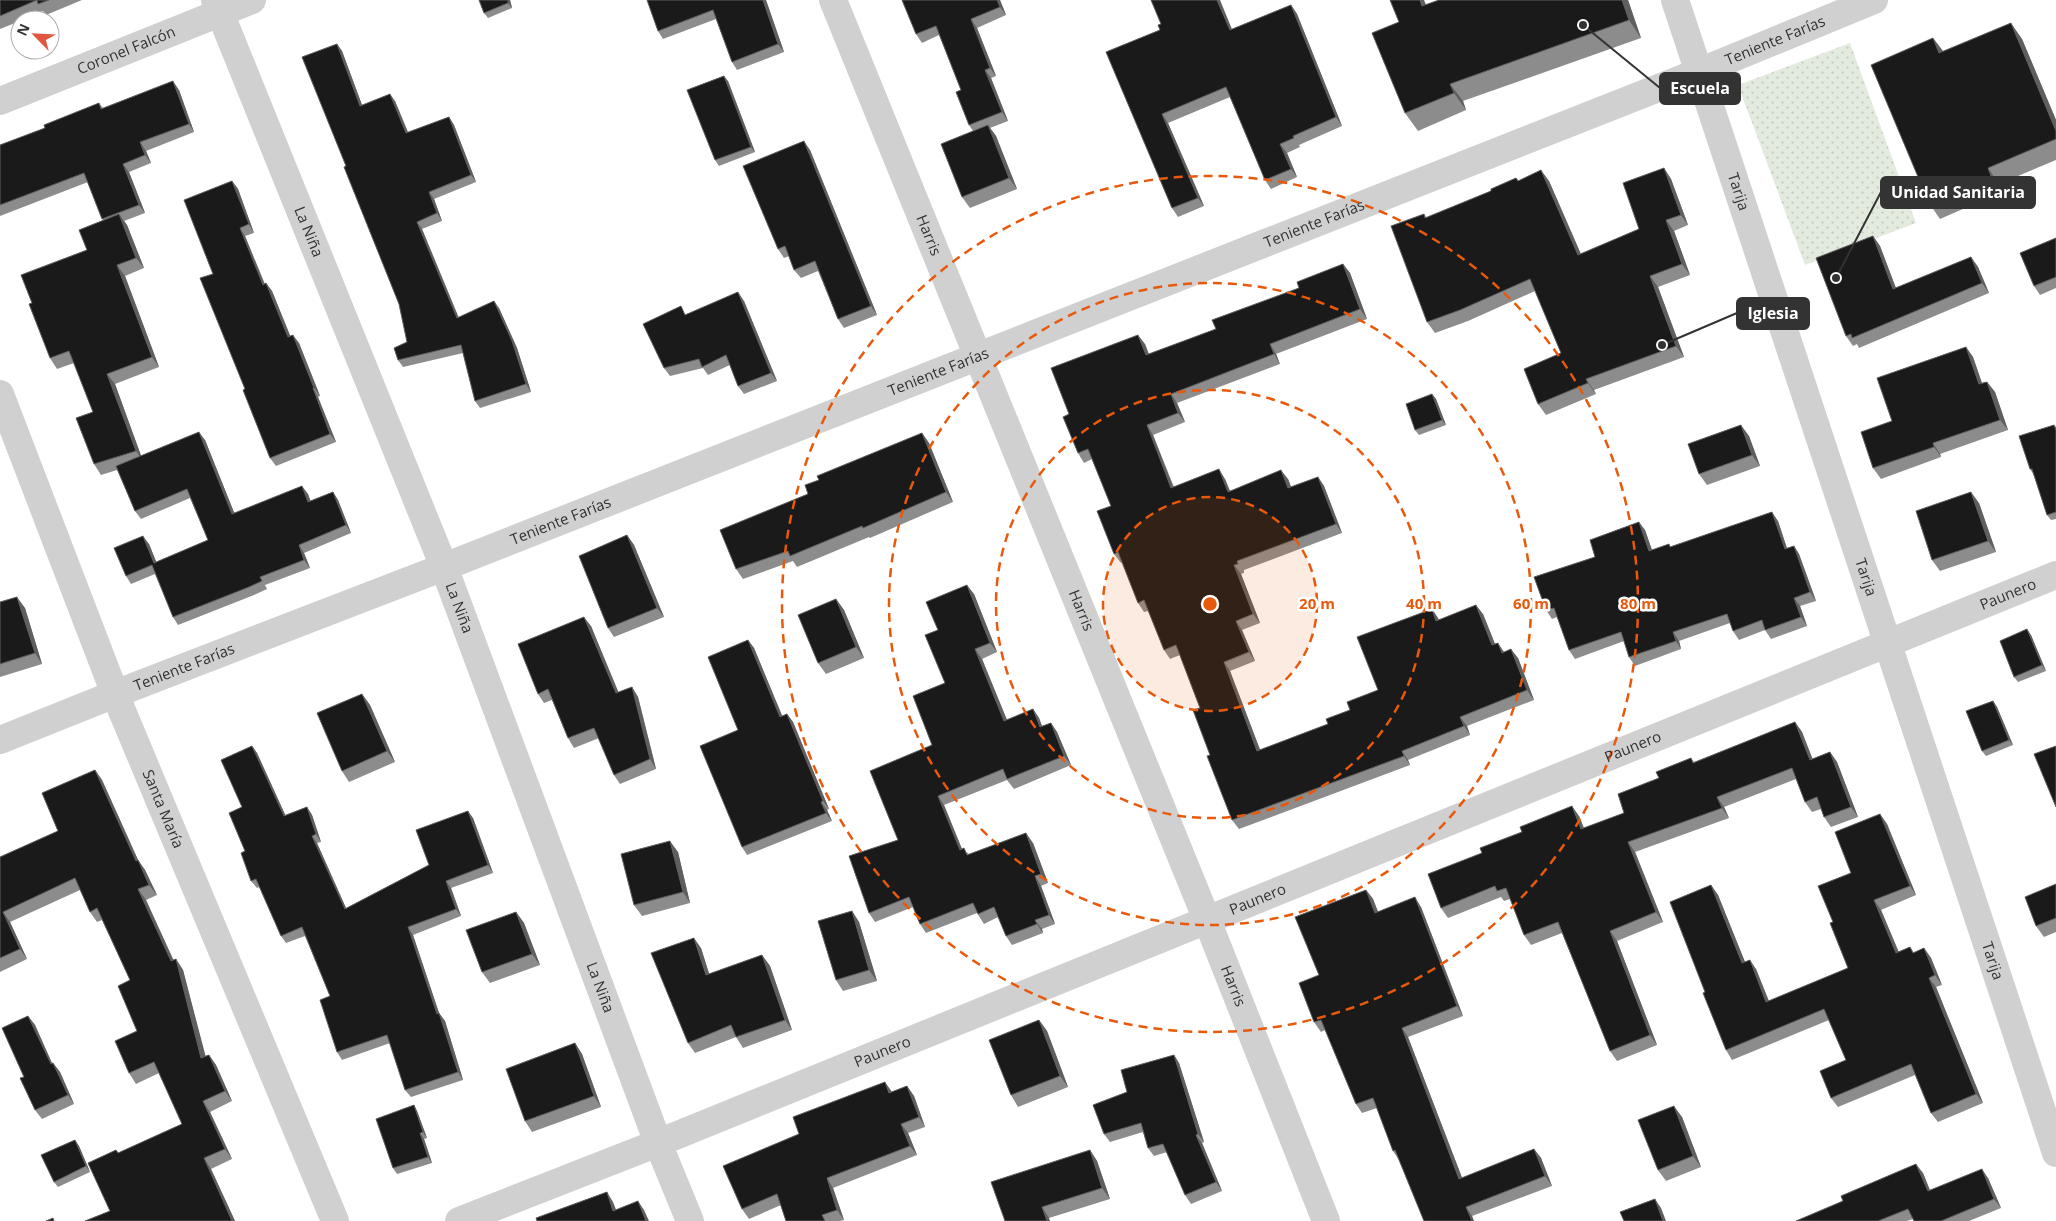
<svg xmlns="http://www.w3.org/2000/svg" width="2056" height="1221" viewBox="0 0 2056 1221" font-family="'Open Sans',sans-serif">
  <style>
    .grass { fill: url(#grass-dots) }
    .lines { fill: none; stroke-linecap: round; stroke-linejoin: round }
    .street { stroke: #d0d0d0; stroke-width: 28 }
    .wall { fill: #8c8c8c }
    .shaded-wall { fill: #5f5f5f }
    .building { fill: #1a1a1a; stroke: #5f5f5f }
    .ring { fill: none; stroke: #e8590c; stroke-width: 2.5; stroke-dasharray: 9 6 }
    .labels { text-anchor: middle; stroke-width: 5; stroke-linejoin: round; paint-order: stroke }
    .street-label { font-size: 15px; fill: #333; stroke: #fff }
    .centre { fill: #e8590c; stroke: #fff; stroke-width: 2.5 }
    .ring-label { font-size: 15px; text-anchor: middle; font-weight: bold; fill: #e8590c; stroke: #fff; stroke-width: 5; stroke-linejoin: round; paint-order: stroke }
    .leader { fill: none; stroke: #333; stroke-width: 2 }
    .callout-dot { fill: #333; stroke: #fff; stroke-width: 2 }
    .callout { fill: #333; stroke: #333; stroke-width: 2 }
    .callout-label { font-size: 16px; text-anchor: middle; font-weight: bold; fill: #fff }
  </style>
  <defs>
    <pattern id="grass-dots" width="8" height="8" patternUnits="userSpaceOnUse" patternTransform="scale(1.25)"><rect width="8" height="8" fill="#e3ebdf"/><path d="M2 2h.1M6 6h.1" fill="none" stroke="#c3cac0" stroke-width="1.8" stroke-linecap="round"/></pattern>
  </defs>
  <rect width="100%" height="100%" fill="#fff"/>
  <path class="grass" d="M1850,43L1916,223L1805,265L1738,85Z"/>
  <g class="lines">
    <g class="street">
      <path id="s1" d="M215,0L444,567L658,1143L690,1221"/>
      <path id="s2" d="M833,0L1207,920L1326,1221"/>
      <path id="s3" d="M1675,0L2056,1153"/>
      <path id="s4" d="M0,101L252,0"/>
      <path id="s5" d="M0,394L115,694L335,1221"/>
      <path id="s6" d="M0,740L115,694L444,567L1699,72L1874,0"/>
      <path id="s7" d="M459,1221L658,1143L2056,575"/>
    </g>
  </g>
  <path class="wall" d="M0,0H82L46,15L43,11L22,20H20V21L0,29Z
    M510,0L512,8L488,18L484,13Z
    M647,0H766L784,52L737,70L732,62L716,19L663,39L658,31Z
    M902,0H1000L1006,15L977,28L996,76L991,78L1008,121L990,128L996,136L1017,189L970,208L962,197L973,131L969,125L961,90L939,35L922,43L916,34Z
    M1439,0H1628L1641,38L1463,101L1466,110L1418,131L1405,113L1399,22L1426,5Z
    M1291,5L1297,14L1342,126L1299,145L1300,147L1287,153L1297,177L1271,189L1265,180L1230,97L1168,123L1204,206L1178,217L1172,208L1106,52L1160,30L1161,24L1232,29Z
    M1933,38L1943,51L2022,39L2056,120V160L1999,184L2002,192L1940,219L1929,203Z
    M337,44L342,51L362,105L395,101L408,132L449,117L454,125L476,182L434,199L442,221L422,229L459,318L499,308L517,348L531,392L480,408L475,401L463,353L403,367L398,360L407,342L399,304L346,166Z
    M728,81L755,152L719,166L715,160Z
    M179,90L194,132L146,151L151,163L129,172L145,213L124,221L127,225L144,268L125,276L159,367L115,384L141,456L205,440L234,513L308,494L310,501L333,492L338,500L351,533L304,553L310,568L265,585L267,589L254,595L178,625L173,617L155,574L131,584L126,576L149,544L156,562L208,540L190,498L141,519L135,511L117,470L101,475L94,464L93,412L74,363L57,369L50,358L32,303L87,250L103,220L88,182L0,216V145L45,128L99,103L103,108Z
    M810,150L877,315L844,328L838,319L818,271L801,278L794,270L789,256L784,258L778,249Z
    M1664,168L1671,179L1688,225L1674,231L1690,275L1658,287L1684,357L1594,390L1596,394L1546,415L1538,404L1561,353L1535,291L1468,321L1435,333L1427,322L1424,214L1427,218L1491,191L1516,178L1518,181H1549L1581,254L1639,229Z
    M232,181L238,189L254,233L245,236L265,284L266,283L272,291L290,336L299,343L320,396L318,397L336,442L276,466L270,458L245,389Z
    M1873,236L1880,246L1896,288L1971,257L1978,267L1989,293L1859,348L1857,344L1853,346L1846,336Z
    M2056,238V288L2040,295L2034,286Z
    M1343,264L1350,273L1367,319L1276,354L1280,364L1177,403L1185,422L1153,435L1174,487L1225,479L1230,491L1288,479L1291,487L1318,477L1324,486L1342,533L1244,570V573L1241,574L1260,623L1242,630L1255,661L1230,671L1260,750L1328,724L1350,710L1378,690L1432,609L1439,620L1483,614L1495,644L1504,652L1518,658L1534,700L1467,726L1470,735L1408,760L1410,765L1239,829L1232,820L1210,755L1200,708L1180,655L1170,659L1164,650L1148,611L1144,612L1138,603L1122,562L1121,563L1114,554L1111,506L1092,459L1084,463L1078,453L1069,414L1145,344L1149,354L1216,329L1299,288Z
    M744,301L777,381L744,394L738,386L730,365L708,375L703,368L670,376L664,368L686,314Z
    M1966,347L1973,357L1982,383L1987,382L1995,392L2008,430L1940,454L1941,457L1881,479L1873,468L1892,421Z
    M1432,394L1436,399L1446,425L1419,435L1415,430Z
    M2054,425L2056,427V519L2051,520L2047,515L2034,475L2030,469Z
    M922,433L929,443L953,502L870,538L869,537L797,567L793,561L743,579L736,569L808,494L819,480Z
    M1749,436L1760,466L1707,485L1699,474Z
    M1979,503L1996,552L1940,571L1932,560Z
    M1778,521L1787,548L1794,546L1799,554L1816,601L1800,606L1807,626L1771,639L1765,630L1739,640L1733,631L1730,623L1679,641L1681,649L1635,666L1629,657L1624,641L1575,659L1569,650L1557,617L1552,619L1546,610L1595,557L1645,530L1652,550L1671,547Z
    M627,535L634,545L664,617L614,637L608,628Z
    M974,594L997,652L982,659L1007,720L1033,709L1039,718L1042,726L1051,723L1057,732L1071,765L1014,789L1007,780L944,805L962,849L969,854L1033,843L1048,883L1041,886L1055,924L1042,929L1043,933L1012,945L1006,936L998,917L984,924L977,913L926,933L920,924L913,907L875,922L869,913L898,840L932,745L945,683L938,630Z
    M836,599L844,610L864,658L826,674L818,663Z
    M0,602L25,608L42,664L0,677Z
    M591,626L618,693L632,687L638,697L656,769L620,784L614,775L599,738L574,748L568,738L552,700L544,703L538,694Z
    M2031,635L2046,671L2018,682L2014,677Z
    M748,640L754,648L782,716L787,714L793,722L829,809L827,810L832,821L747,855L742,847L738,730Z
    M362,694L370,705L395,762L349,782L342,771Z
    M1993,701L1997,707L2013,745L1986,756L1982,751Z
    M1795,722L1802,732L1812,759L1830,752L1837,762L1858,817L1831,827L1824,817L1821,809L1812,812L1805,802L1796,779L1724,807L1729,818L1635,852L1663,922L1617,941L1657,1045L1617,1061L1610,1051L1562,933L1531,945L1524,935L1510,899L1504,901L1501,897L1448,918L1441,908L1579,816L1584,828L1624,813L1659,778L1691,758L1694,762Z
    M252,746L257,753L285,815L307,807L312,815L321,842L317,843L346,908L429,865L473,818L493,873L451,888L461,916L413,935L439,1013L445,1021L463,1080L411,1097L405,1090L390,1043L342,1060L337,1052L330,996L305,936L286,943L281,936L259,887L257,888L251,881L242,807Z
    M95,770L102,780L138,860L145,870L157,895L146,900L173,960L176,959L183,970L205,1056L209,1055L216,1065L232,1101L210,1112L232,1159L211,1169L235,1221H85L110,1211L116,1150L118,1153L182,1124L159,1073L136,1084L129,1073L137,1031L130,980L102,920L97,922L90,912L80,890L10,922L27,959L0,972V857L58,831Z
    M1880,814L1887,824L1916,895L1881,910L1899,952L1910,947L1914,953L1924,948L1931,958L1942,985L1936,987L1983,1103L1938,1122L1931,1113L1915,1075L1838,1107L1831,1098L1846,1060L1829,1020L1732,1060L1726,1050L1705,992L1711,885L1718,895L1745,962L1756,969L1769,1001L1848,968L1833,922L1851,873Z
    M678,852L690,903L642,916L634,905Z
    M2056,884V932L2044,937L2036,926Z
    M1366,890L1373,899L1378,912L1421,907L1463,1016L1408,1037L1462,1178L1534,1149L1541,1158L1552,1186L1472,1216L1474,1221H1424L1399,1160L1393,1151L1377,1108L1362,1113L1356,1104L1325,1030L1321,1032L1314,1022L1319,975Z
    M852,911L859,922L877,981L843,991L836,980Z
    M516,912L524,923L540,965L490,983L482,972Z
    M701,948L709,974L762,955L770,966L792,1030L743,1048L736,1037L695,1053L688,1043Z
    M28,1016L35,1025L52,1064L53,1063L60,1072L74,1104L42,1119L35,1110L24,1077Z
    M1039,1020L1047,1031L1068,1087L1018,1107L1011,1095Z
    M575,1043L582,1054L601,1107L532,1132L525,1121Z
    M1174,1055L1179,1063L1204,1142L1202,1143L1222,1191L1191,1204L1185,1195L1167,1152L1154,1156L1148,1148L1143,1132L1110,1142L1104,1134L1127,1092Z
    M907,1086L914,1096L925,1127L908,1133L917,1155L833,1188L844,1220L840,1221H786L781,1205L749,1219L742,1209L799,1134Z
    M414,1105L417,1111L427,1138L424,1139L432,1163L397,1174L393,1168Z
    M1682,1117L1701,1167L1666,1181L1658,1170Z
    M75,1140L79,1146L90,1172L58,1187L54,1182Z
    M1090,1150L1097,1161L1110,1199L1049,1218L1005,1221Z
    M1923,1173L1930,1190L1988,1178L2001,1208L1969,1221H1914L1913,1219L1907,1221H1796Z"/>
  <path class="shaded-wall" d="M508,0H510L512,8L508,3Z
    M763,0H766L784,52L778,44Z
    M997,0H1000L1006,15L1000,7Z
    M1217,0H1220L1236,39L1230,30Z
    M1420,0H1424L1434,24L1422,6Z
    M1622,0H1628L1641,38L1629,20Z
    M1291,5L1297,14L1342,126L1336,117Z
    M971,19L977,28L996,76L990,68Z
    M2011,23L2022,39L2056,120V131Z
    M1933,38L1945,54L1939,53Z
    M337,44L342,51L365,113L360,106Z
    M985,70L991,78L1008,121L1002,112Z
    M724,76L728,81L755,152L751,147Z
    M173,81L179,90L194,132L189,124Z
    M1450,84L1463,101L1466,110L1454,93Z
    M390,94L395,101L411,140L406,133Z
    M1162,114L1168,123L1204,206L1198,198Z
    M449,117L454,125L476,182L471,175Z
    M988,125L996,136L1017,189L1009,178Z
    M804,141L810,150L877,315L871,306Z
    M140,142L146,151L151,163L145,155Z
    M1280,144L1287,153L1297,177L1291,169Z
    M123,164L129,172L145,213L139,205Z
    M1664,168L1671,179L1688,225L1681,215Z
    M1988,168L1999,184L2002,192L1991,176Z
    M1541,170L1549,181L1586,266L1578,255Z
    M232,181L238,189L254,233L249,224Z
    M429,192L434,199L442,221L437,213Z
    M119,214L127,225L144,268L136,258Z
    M1666,220L1674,231L1690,275L1682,264Z
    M417,222L422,229L462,326L457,318Z
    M240,228L245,236L268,293L263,285Z
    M1873,236L1880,246L1900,299L1893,289Z
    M1971,257L1978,267L1989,293L1982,283Z
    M1343,264L1350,273L1367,319L1360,309Z
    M117,265L125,276L159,367L152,357Z
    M1650,276L1658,287L1684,357L1676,346Z
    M266,283L272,291L294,345L288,337Z
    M738,292L744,301L777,381L771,373Z
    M494,301L499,308L517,348L531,392L526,384Z
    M293,335L299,343L320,396L314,388Z
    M1138,335L1145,344L1152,364L1146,355Z
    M1270,344L1276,354L1280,364L1274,354Z
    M1966,347L1973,357L1986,395L1979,384Z
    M107,374L115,384L143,461L136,451Z
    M1586,379L1594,390L1596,394L1588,383Z
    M1987,382L1995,392L2008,430L2000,420Z
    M313,388L318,397L336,442L330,434Z
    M1171,394L1177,403L1185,422L1178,413Z
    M1432,394L1436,399L1446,425L1442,420Z
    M1147,425L1153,435L1177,497L1171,488Z
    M1741,425L1749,436L1760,466L1752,455Z
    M199,432L205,440L238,522L232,514Z
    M922,433L929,443L953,502L946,492Z
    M1933,443L1940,454L1941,457L1934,447Z
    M1219,469L1225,479L1234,501L1228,492Z
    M1281,470L1288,479L1295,497L1288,488Z
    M1318,477L1324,486L1342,533L1336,524Z
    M302,486L308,494L314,510L308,502Z
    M333,492L338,500L351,533L346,525Z
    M1971,492L1979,503L1996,552L1988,541Z
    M1772,512L1778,521L1790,558L1785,549Z
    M1639,522L1645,530L1655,559L1649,551Z
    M627,535L634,545L664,617L657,608Z
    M143,536L149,544L160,571L154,563Z
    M299,545L304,553L310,568L304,560Z
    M1794,546L1799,554L1816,601L1810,592Z
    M1234,565L1241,574L1260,623L1253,614Z
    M967,585L974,594L997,652L990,643Z
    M17,597L25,608L42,664L35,653Z
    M1794,598L1800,606L1807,626L1801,617Z
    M836,599L844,610L864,658L856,647Z
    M1476,605L1483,614L1499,654L1492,645Z
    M1432,609L1438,618L1443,630L1436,621Z
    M584,617L591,626L623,703L616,693Z
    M1236,621L1242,630L1255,661L1249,652Z
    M2027,629L2031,635L2046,671L2042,665Z
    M1673,632L1679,641L1681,649L1676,641Z
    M748,640L754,648L786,725L780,717Z
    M1498,643L1504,652L1502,653Z
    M975,649L982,659L1011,730L1004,721Z
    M1511,649L1518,658L1534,700L1527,690Z
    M1224,662L1230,671L1264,760L1257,751Z
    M632,687L638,697L656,769L650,759Z
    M362,694L370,705L395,762L387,751Z
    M1993,701L1997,707L2013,745L2009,740Z
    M1033,709L1039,718L1046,737L1040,727Z
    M787,714L793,722L829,809L823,801Z
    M1460,717L1467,726L1470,735L1464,726Z
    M1795,722L1802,732L1817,770L1810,760Z
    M1051,723L1057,732L1071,765L1064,756Z
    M252,746L257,753L289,823L284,816Z
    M1402,751L1408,760L1410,765L1404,756Z
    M1830,752L1837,762L1858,817L1851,807Z
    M95,770L102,780L143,871L136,861Z
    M938,796L944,805L966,859L960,850Z
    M1717,797L1724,807L1729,818L1722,808Z
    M821,802L827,810L832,821L826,813Z
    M1572,806L1579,816L1588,839L1581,829Z
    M307,807L312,815L321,842L316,834Z
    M468,811L473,818L493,873L488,865Z
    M1880,814L1887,824L1916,895L1910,886Z
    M1026,833L1033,843L1048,883L1041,874Z
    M312,836L317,843L350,917L345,909Z
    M670,841L678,852L690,903L683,892Z
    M1628,842L1635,852L1663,922L1656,912Z
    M138,860L145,870L157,895L149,885Z
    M1035,876L1041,886L1055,924L1049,915Z
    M446,881L451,888L461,916L456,909Z
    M1711,885L1718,895L1749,972L1742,963Z
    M138,889L146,900L179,972L171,961Z
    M1366,890L1373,899L1382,922L1375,913Z
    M1415,897L1421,907L1463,1016L1457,1006Z
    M1874,900L1881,910L1903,963L1896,953Z
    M852,911L859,922L877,981L869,970Z
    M3,912L10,922L27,959L20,949Z
    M516,912L524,923L540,965L532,954Z
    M1035,920L1042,929L1043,933L1037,924Z
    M408,927L413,935L439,1013L445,1021L463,1080L458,1072L437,1014Z
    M1610,931L1617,941L1657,1045L1650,1035Z
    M694,938L701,948L713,986L706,975Z
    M1924,948L1931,958L1942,985L1935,975Z
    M762,955L770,966L792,1030L785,1020Z
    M176,959L183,970L209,1069L201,1058Z
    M1750,960L1756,969L1773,1012L1766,1002Z
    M1929,978L1936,987L1983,1103L1976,1094Z
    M28,1016L35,1025L57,1074L51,1064Z
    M1039,1020L1047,1031L1068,1087L1060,1076Z
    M1402,1028L1408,1037L1466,1188L1459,1179Z
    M575,1043L582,1054L601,1107L594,1096Z
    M209,1055L216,1065L232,1101L225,1091Z
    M1174,1055L1179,1063L1204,1142L1198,1134Z
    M53,1063L60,1072L74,1104L68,1095Z
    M885,1082L892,1092L889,1093Z
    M907,1086L914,1096L925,1127L919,1117Z
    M203,1101L210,1112L232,1159L225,1149Z
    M414,1105L417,1111L427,1138L423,1132Z
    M1674,1106L1682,1117L1701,1167L1693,1156Z
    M901,1124L908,1133L917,1155L910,1146Z
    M420,1133L424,1139L432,1163L428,1157Z
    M1196,1135L1202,1143L1222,1191L1216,1182Z
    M75,1140L79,1146L90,1172L86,1166Z
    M1534,1149L1541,1158L1552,1186L1545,1176Z
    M1090,1150L1097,1161L1110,1199L1102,1188Z
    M204,1158L211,1169L235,1221H232Z
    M1916,1164L1923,1173L1934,1201L1928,1191Z
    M1982,1169L1988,1178L2001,1208L1994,1199Z
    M827,1178L833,1188L844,1220L837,1210Z
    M607,1192L613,1202L620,1220L613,1211Z
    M1655,1199L1661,1208L1666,1221H1663Z
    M638,1201L644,1210L649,1221H646Z
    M1042,1207L1049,1218L1050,1221H1047Z
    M1466,1207L1472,1216L1474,1221H1472Z"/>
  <path class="building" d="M0,0H49L38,4L37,0L0,16Z
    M479,0H508V3L484,13Z
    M647,0H763L778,44L732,62L713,10L658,31Z
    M902,0H997L1000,7L971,19L990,68L985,70L1002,112L969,125L956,92L961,90L936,26L916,34Z
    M1151,0H1217L1230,30L1291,5L1336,117L1293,136L1294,138L1280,144L1291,169L1265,180L1226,87L1162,114L1198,198L1172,208L1106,52L1160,30L1158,25L1161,24Z
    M1390,0H1420L1422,6L1439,0H1622L1629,20L1450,84L1454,93L1405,113L1372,33L1399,22Z
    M2011,23L2056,131V139L1988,168L1991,176L1929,203L1871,65L1933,38L1939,53Z
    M337,44L360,106L390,94L406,133L449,117L471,175L429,192L437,213L417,222L457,318L494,301L512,341L526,384L475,401L461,345L398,360L394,348L407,342L399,304L344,167L346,166L302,57Z
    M724,76L751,147L715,160L687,90Z
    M173,81L189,124L140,142L145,155L123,164L139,205L102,219L84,173L0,205V145L45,128L44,125L99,103L101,109Z
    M988,125L1009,178L962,197L941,144Z
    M804,141L871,306L838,319L815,261L794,270L785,246L778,249L743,166Z
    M1664,168L1681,215L1666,220L1682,264L1650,276L1676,346L1586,379L1588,383L1538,404L1524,369L1561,353L1530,279L1460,310L1427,322L1391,226L1424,214L1425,218L1491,191V189L1516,178L1518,181L1541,170L1578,255L1639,229L1623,183Z
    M232,181L249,224L240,228L263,285L266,283L288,337L293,335L314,388H313L330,434L270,458L243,390L245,389L200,278L213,274L184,200Z
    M119,214L136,258L117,265L152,357L107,374L136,451L94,464L76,418L93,412L69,351L50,358L29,304L32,303L21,275L87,250L79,230Z
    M1873,236L1893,289L1971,257L1982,283L1852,338L1851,334L1846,336L1816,258Z
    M2056,238V277L2034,286L2020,253Z
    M1343,264L1360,309L1270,344L1274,354L1171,394L1178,413L1147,425L1171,488L1219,469L1228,492L1281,470L1288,488L1318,477L1336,524L1237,561L1238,564L1234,565L1253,614L1236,621L1249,652L1224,662L1257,751L1328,724L1326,719L1350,710L1347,702L1378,690L1357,637L1432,609L1436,621L1476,605L1492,645L1498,643L1502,653L1511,649L1527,690L1460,717L1464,726L1402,751L1404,756L1232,820L1207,756L1210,755L1193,710L1200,708L1176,645L1164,650L1144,600L1138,603L1118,552L1114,554L1097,511L1111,506L1088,449L1078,453L1063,417L1069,414L1051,368L1138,335L1146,355L1216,329L1212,320L1299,288L1297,282Z
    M738,292L771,373L738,386L726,355L702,367L699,359L664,368L643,324L681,306L685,315Z
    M1966,347L1979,384L1987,382L2000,420L1933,443L1934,447L1873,468L1861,432L1892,421L1877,378Z
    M1432,394L1442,420L1415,430L1406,404Z
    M1741,425L1752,455L1699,474L1688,444Z
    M2054,425L2056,430V512L2047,515L2032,469H2030L2019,436Z
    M199,432L232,514L302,486L308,502L333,492L346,525L299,545L304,560L260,577L262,581L249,587L173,617L152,565L126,576L114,548L143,536L154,563L208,540L187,489L135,511L116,466Z
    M922,433L946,492L863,528L862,526L790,556L788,551L736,569L720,530L808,494L805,485L819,480L817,476Z
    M1971,492L1988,541L1932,560L1916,511Z
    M1772,512L1785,549L1794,546L1810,592L1794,598L1801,617L1765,630L1762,620L1733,631L1727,614L1673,632L1676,641L1629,657L1621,632L1569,650L1554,608L1546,610L1534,577L1595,557L1590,540L1639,522L1649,551L1669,544L1670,547Z
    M627,535L657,608L608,628L579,556Z
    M967,585L990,643L975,649L1004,721L1033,709L1040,727L1051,723L1064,756L1007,779L1003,769L938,796L960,850L964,848L967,855L1026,833L1041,874L1035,876L1049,915L1035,920L1037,924L1006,936L994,907L978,914L973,903L920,924L909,897L869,913L849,856L898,840L870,771L932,745L913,696L945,683L925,635L938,630L926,602Z
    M17,597L35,653L0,664V602Z
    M836,599L856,647L818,663L798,615Z
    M584,617L616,693L632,687L650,759L614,775L594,728L568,738L548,689L538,694L518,644Z
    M2027,629L2042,665L2014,677L2000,641Z
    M748,640L780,717L787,714L823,801L821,802L826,813L742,847L700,746L738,730L708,657Z
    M362,694L387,751L342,771L317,713Z
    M1993,701L2009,740L1982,751L1966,711Z
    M1795,722L1810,760L1830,752L1851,807L1824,817L1817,797L1805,802L1792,768L1717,797L1722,808L1628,842L1656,912L1610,931L1650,1035L1610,1051L1558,922L1524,935L1506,888L1497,891L1495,886L1441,908L1428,874L1482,853L1480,848L1522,832L1520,827L1572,806L1581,829L1624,813L1618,794L1659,778L1656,772L1691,758L1693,763Z
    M252,746L284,816L307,807L316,834L312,836L345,909L429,865L416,830L468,811L488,865L446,881L456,909L408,927L437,1014L439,1013L458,1072L405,1090L387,1035L337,1052L320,1000L330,996L302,927L281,936L256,879L251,881L241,853L245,851L229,813L242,807L221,760Z
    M2056,746V807L2034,754Z
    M95,770L136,861L138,860L149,885L138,889L171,961L176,959L201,1058L209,1055L225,1091L203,1101L225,1149L204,1158L232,1221H85L110,1211L88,1163L116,1150L118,1153L182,1124L154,1062L129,1073L115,1041L137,1031L118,986L130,980L97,908L90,912L75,878L3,912L20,949L0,958V857L58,831L42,793Z
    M1880,814L1910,886L1874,900L1896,953L1910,947L1913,953L1924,948L1935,975L1929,978L1976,1094L1931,1113L1911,1064L1831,1098L1820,1071L1846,1060L1824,1009L1726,1050L1703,993L1705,992L1670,902L1711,885L1742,963L1750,960L1766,1002L1848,968L1830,923L1833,922L1818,886L1851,873L1835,832Z
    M670,841L683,892L634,905L621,854Z
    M2056,884V918L2036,926L2025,897Z
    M1366,890L1375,913L1415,897L1457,1006L1402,1028L1459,1179L1534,1149L1545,1176L1466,1207L1472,1221H1424L1395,1150L1393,1151L1373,1098L1356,1104L1321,1020L1314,1022L1299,983L1319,975L1295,917Z
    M852,911L869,970L836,980L818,921Z
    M516,912L532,954L482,972L466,930Z
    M694,938L706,975L762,955L785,1020L736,1037L731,1025L688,1043L651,953Z
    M28,1016L51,1064L53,1063L68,1095L35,1110L20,1078L24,1077L2,1028Z
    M1039,1020L1060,1076L1011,1095L989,1040Z
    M575,1043L594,1096L525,1121L506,1069Z
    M1174,1055L1198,1134L1196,1135L1216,1182L1185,1195L1163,1144L1148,1148L1141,1123L1104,1134L1093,1105L1127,1092L1121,1070Z
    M885,1082L889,1093L907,1086L919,1117L901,1124L910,1146L827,1178L837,1210L822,1215L825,1221H786L777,1194L742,1209L723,1166L799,1134L793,1117Z
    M414,1105L423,1132L420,1133L428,1157L393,1168L376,1119Z
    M1674,1106L1693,1156L1658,1170L1638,1120Z
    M75,1140L86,1166L54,1182L41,1155Z
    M1090,1150L1102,1188L1042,1207L1047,1221H1005L991,1182Z
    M1916,1164L1928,1191L1982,1169L1994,1199L1941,1221H1914L1908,1209L1878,1221H1796L1843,1201L1841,1196Z
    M607,1192L613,1211L638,1201L646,1221H537L536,1218Z
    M1655,1199L1663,1221H1624L1620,1212Z
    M53,1218L54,1221H46Z"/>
  <circle cx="1210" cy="604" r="107" fill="#e8590c" fill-opacity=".12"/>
  <g class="ring">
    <circle cx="1210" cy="604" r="107"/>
    <circle cx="1210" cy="604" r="214"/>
    <circle cx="1210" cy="604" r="321"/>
    <circle cx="1210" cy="604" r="428"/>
  </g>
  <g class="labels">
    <g class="street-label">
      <text dy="5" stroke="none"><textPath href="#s6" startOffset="1908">Teniente Farías</textPath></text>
      <text dy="5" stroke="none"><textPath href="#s4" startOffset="136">Coronel Falcón</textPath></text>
      <text dy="5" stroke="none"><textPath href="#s3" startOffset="202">Tarija</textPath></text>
      <text dy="5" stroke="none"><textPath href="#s6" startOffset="1412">Teniente Farías</textPath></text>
      <text dy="5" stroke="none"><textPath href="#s1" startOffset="250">La Niña</textPath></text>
      <text dy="5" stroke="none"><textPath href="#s2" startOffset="254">Harris</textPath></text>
      <text dy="5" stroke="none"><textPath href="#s6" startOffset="1008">Teniente Farías</textPath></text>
      <text dy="5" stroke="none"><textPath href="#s6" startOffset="602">Teniente Farías</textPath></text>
      <text dy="5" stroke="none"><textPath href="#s3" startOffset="608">Tarija</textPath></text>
      <text dy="5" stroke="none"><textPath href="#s7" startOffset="1671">Paunero</textPath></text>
      <text dy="5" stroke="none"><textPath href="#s1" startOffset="655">La Niña</textPath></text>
      <text dy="5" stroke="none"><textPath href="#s2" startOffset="659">Harris</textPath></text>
      <text dy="5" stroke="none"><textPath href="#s6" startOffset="198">Teniente Farías</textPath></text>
      <text dy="5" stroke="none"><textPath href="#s7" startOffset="1266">Paunero</textPath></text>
      <text dy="5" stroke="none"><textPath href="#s5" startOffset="446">Santa María</textPath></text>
      <text dy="5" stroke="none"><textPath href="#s7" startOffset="861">Paunero</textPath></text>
      <text dy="5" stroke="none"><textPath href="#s3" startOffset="1012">Tarija</textPath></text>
      <text dy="5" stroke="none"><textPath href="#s2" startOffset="1064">Harris</textPath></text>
      <text dy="5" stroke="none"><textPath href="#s1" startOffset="1060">La Niña</textPath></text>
      <text dy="5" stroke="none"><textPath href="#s7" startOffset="456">Paunero</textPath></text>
    </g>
  </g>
  <circle cx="1210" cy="604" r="8" class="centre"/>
  <g class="ring-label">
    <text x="1317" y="609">20 m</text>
    <text x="1424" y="609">40 m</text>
    <text x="1531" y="609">60 m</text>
    <text x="1638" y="609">80 m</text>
  </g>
  <path class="leader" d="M1583 25L1660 88M1836 278L1881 192M1662 345L1737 313"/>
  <g class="callout-dot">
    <circle cx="1583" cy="25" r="5"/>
    <circle cx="1836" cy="278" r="5"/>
    <circle cx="1662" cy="345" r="5"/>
  </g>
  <g class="callout">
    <rect x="1660" y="73" width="80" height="31" rx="5"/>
    <rect x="1881" y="177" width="154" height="31" rx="5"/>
    <rect x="1737" y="298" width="72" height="31" rx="5"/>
  </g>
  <g class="callout-label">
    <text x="1700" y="94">Escuela</text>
    <text x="1958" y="198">Unidad Sanitaria</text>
    <text x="1773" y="319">Iglesia</text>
  </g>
  <g transform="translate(35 35) rotate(294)"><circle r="24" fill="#ffffff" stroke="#adadad"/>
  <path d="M0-4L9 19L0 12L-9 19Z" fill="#e0563f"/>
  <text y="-8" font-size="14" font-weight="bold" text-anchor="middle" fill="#333333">N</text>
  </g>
</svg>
